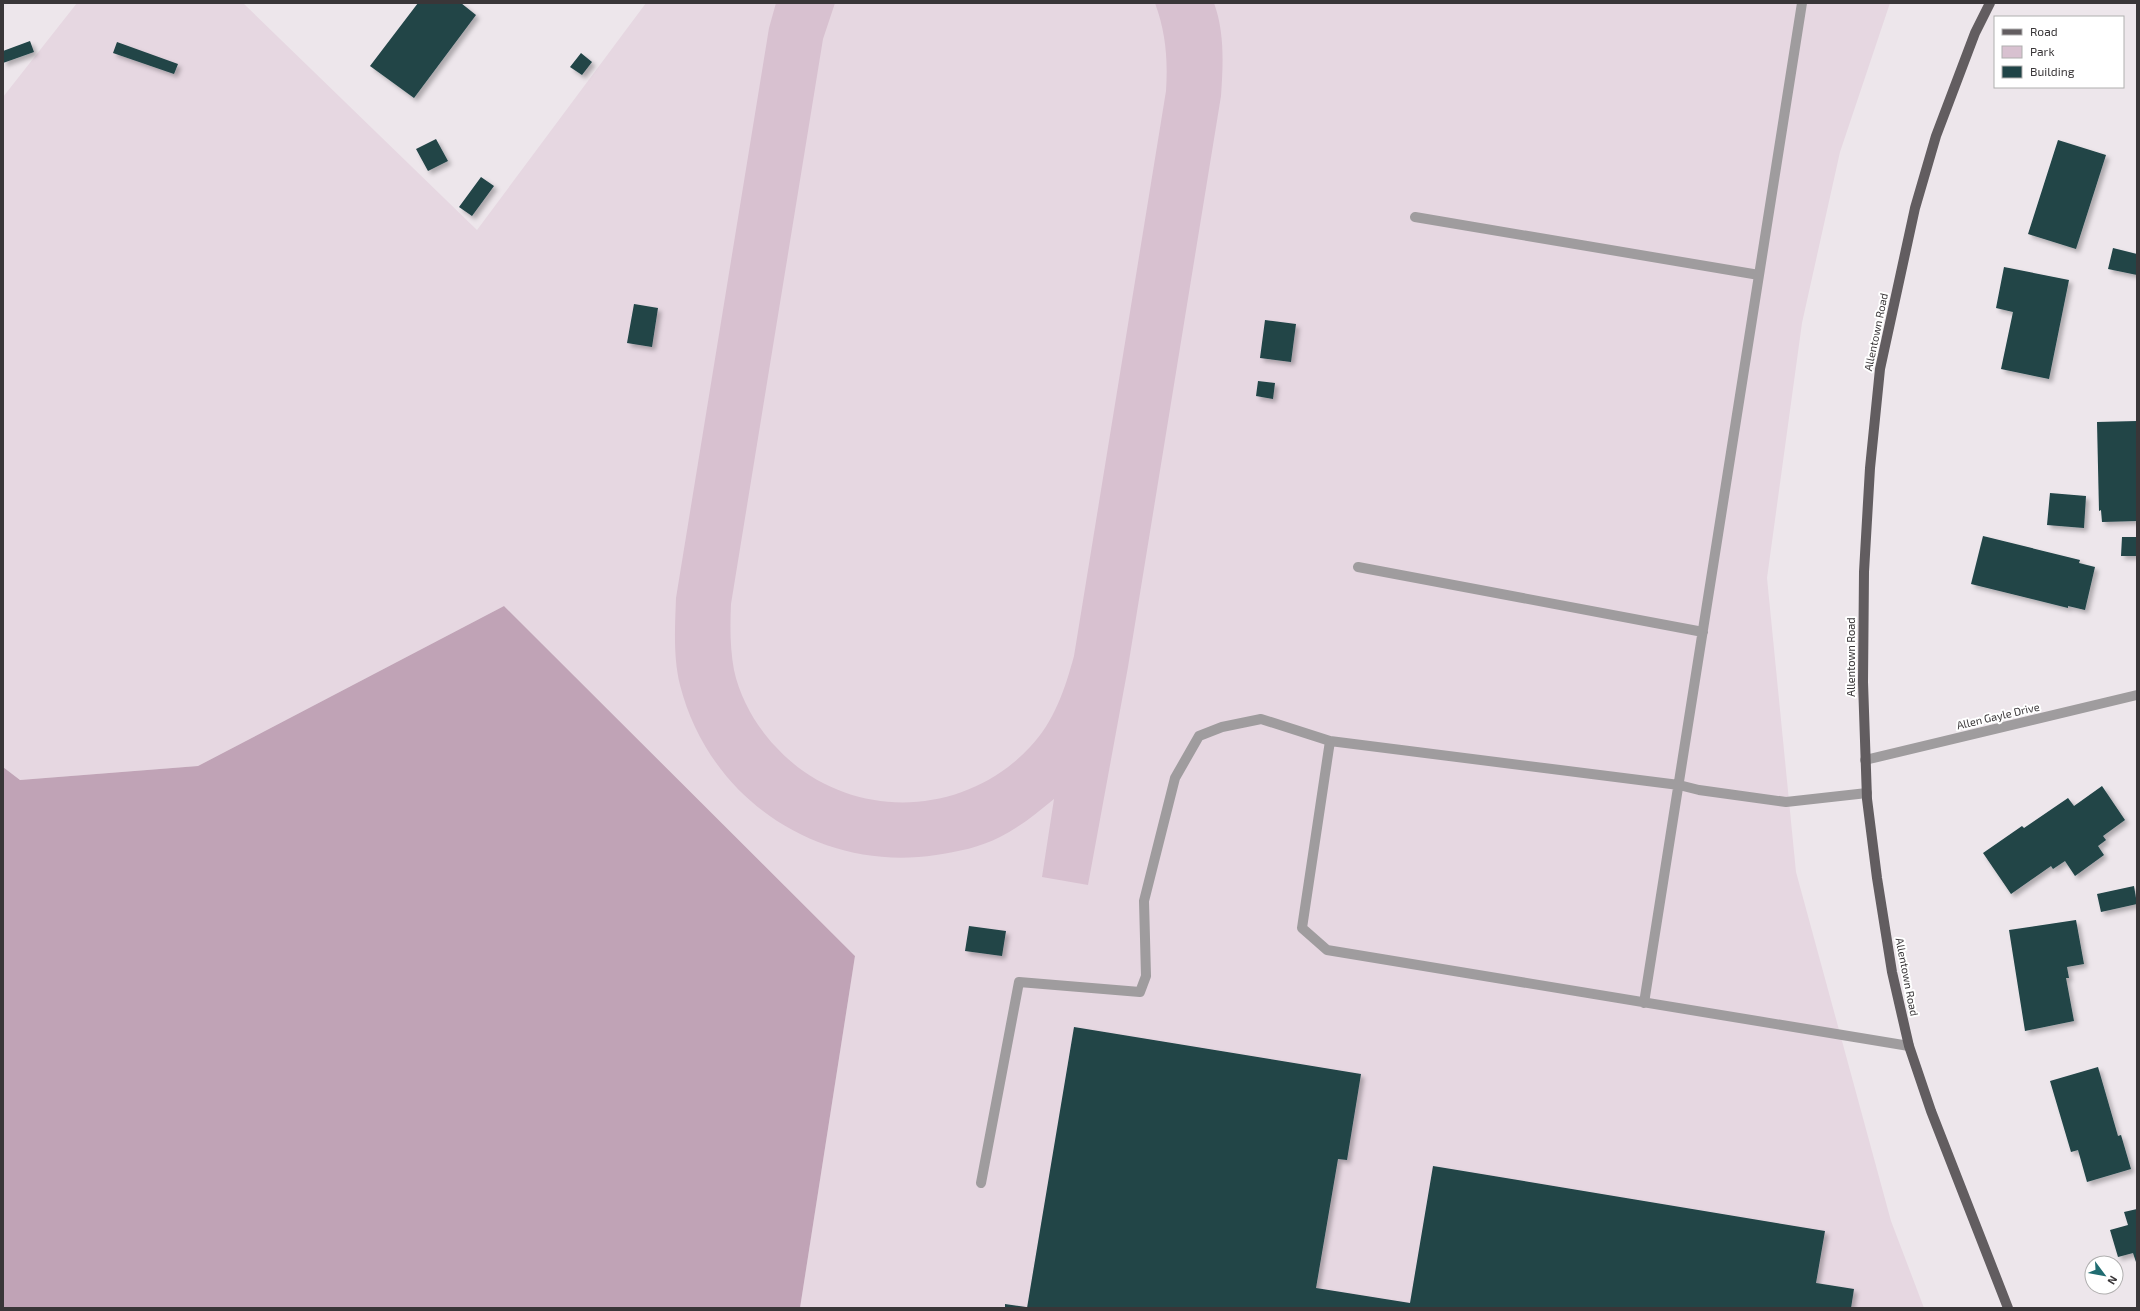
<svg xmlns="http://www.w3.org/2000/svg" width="2140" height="1311" viewBox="0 0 2140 1311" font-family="'Exo 2',sans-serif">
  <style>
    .built { fill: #e6d7e1 }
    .green { fill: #d8c1d0 }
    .forest { fill: #c0a3b6 }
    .building { fill: #204447; filter: url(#shadow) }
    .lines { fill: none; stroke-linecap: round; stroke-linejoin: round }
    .minor { stroke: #9f9c9e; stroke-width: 10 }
    .major { stroke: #625d60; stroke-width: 10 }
    .labels { text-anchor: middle; stroke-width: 4; stroke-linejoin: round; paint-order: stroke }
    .street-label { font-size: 11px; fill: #393638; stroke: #fff }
  </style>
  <defs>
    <filter id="shadow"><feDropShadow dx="3.5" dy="3.5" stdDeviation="2" flood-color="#0004"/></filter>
  </defs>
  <rect width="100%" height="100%" fill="#ede6eb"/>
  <path class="built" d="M77,3H243L477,230L646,3H1890L1840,152L1802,323L1767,578L1796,872L1891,1221L1924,1308H800L855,956L504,606L198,766L20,780L3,767V97Z"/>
  <path class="green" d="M776,3H835L823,39L731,604C730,627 730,648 734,670C740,698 756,726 775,746C843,821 961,821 1030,747C1054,722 1065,689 1074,656L1166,91C1168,60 1166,33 1155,3H1214C1225,33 1223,66 1221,96L1128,667L1088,885L1042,877L1054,799C1037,813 1020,827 1000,837C981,847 957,852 936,855C820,873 709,800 680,685C673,657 675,627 676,598L769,28Z"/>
  <path class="forest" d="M504,606L855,956L800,1308H3V767L20,780L198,766Z"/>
  <path class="building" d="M418,3H461L476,15L414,98L370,66Z
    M30,41L34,52L3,63V51Z
    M117,42L178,64L174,74L113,53Z
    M581,53L592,62L582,75L570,67Z
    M436,139L448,161L428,171L416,149Z
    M2058,140L2106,155L2076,249L2028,234Z
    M481,177L494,186L472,216L459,207Z
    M2113,248L2137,254V275L2108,269Z
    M2004,267L2069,280L2049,379L2001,369L2013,312L1996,308Z
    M634,304L658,308L652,347L627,343Z
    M1265,320L1296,324L1291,362L1260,358Z
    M1258,381L1275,383L1273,399L1256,396Z
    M2137,421V521L2102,522L2101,510L2099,511L2097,422Z
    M2050,493L2086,496L2084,528L2047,525Z
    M1983,536L2080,560L2079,563L2095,567L2085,610L2068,606V608L1971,584Z
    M2122,537H2137V556H2121Z
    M2102,786L2125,820L2103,836L2106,840L2098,846L2104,855L2075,876L2065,861L2053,869L2051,866L2011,894L1983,853L2022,826L2024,828L2068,798L2074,806Z
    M2134,886L2137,904L2101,912L2097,894Z
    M2076,920L2084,964L2067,967L2069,978H2066L2074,1021L2025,1031L2009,930Z
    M969,926L1006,931L1002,956L965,951Z
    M1074,1027L1361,1074L1347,1160L1338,1159L1316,1288L1410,1303L1433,1166L1825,1231L1816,1283L1854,1289L1851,1308H1027Z
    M2098,1067L2118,1136L2121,1135L2131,1169L2087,1182L2078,1150L2071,1152L2050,1081Z
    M2137,1209V1265L2133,1253L2118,1257L2110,1230L2128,1225L2124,1212Z
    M1005,1304L1026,1307V1308H1005Z"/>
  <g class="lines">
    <path class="minor" d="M1415,217L1759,275
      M1358,567L1703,632
      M1330,741L1302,928L1327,950L1909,1046
      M1865,760L2137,695
      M1644,1003L1802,3
      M981,1183L1019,982L1140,992L1146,976L1144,901L1175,778L1199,736L1222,727L1261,719L1330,741L1679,785L1699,790L1786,802L1867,793"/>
    <path class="major" d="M1990,3L1975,33L1936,136L1915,208L1880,369L1870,468L1864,572L1863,682L1867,799L1877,878L1892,972L1909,1046L1931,1111L2008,1308"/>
  </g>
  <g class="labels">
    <g class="street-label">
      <text transform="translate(1876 332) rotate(-78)" y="4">Allentown Road</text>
      <text transform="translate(1851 657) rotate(-90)" y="4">Allentown Road</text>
      <text transform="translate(1998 716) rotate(-13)" y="4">Allen Gayle Drive</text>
      <text transform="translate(1907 977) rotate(79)" y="4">Allentown Road</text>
    </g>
  </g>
  <rect width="2140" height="1311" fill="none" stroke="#393638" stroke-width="8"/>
  <rect x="1994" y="16" width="130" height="72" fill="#ffffff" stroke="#b0afaf"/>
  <rect x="2002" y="29" width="20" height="6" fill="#625d60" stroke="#b0afaf"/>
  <text x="2030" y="36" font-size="12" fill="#393638">Road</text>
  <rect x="2002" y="46" width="20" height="12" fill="#d8c1d0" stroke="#b0afaf"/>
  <text x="2030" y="56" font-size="12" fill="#393638">Park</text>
  <rect x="2002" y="66" width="20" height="12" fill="#204447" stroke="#b0afaf"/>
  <text x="2030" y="76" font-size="12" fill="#393638">Building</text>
  <g transform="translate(2104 1275) rotate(122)"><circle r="19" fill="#ffffff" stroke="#b0afaf"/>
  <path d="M0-3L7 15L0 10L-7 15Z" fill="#206c71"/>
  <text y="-6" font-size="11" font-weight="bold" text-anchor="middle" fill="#393638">N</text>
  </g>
</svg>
